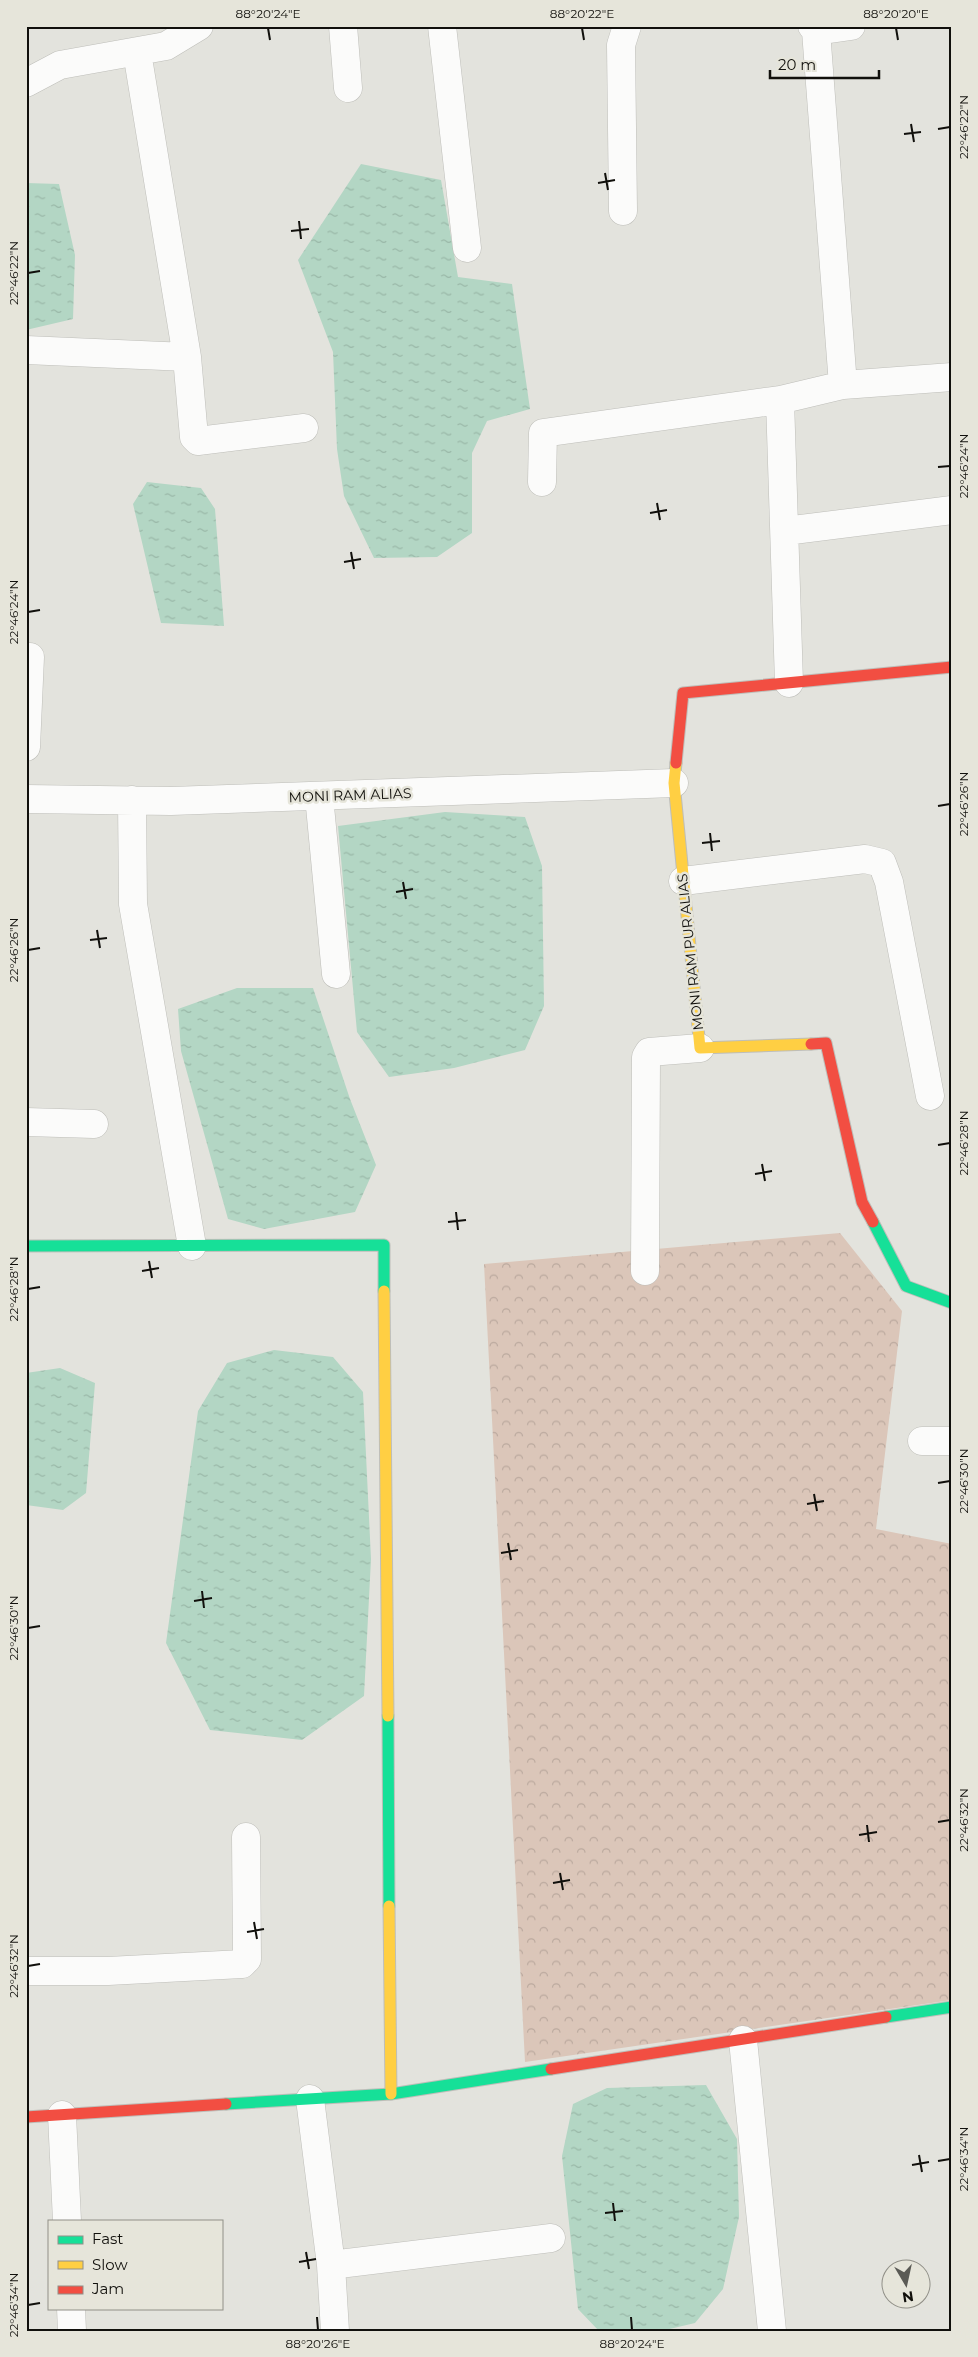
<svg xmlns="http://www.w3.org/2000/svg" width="978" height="2357" viewBox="0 0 978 2357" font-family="Montserrat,sans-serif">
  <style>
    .park { fill: url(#park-crowns) }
    .water { fill: url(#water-ripples) }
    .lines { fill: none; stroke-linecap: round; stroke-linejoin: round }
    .street-casing { stroke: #bebeb9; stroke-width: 29 }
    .fast-casing { stroke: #bebeb9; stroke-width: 13 }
    .slow-casing { stroke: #bebeb9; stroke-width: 13 }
    .jam-casing { stroke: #bebeb9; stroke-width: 13 }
    .street { stroke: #fbfbfa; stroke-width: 28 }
    .fast { stroke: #16e098; stroke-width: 11 }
    .slow { stroke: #ffcf43; stroke-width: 11 }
    .jam { stroke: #f24e42; stroke-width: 11 }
    .ticks { fill: none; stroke: #11100c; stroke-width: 2 }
    .labels { text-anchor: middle; stroke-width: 5; stroke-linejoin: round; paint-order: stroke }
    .street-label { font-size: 14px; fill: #11100c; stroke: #e6e5da }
    .neatline { fill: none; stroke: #11100c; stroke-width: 2 }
    .ticks-label { font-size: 12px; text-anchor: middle; fill: #11100c }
  </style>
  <defs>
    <pattern id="park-crowns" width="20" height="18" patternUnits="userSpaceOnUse" patternTransform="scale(1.25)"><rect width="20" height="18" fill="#dbc6b9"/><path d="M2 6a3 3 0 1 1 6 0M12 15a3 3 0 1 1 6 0" fill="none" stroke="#bba99e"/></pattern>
    <pattern id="water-ripples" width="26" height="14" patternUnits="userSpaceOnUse" patternTransform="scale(1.25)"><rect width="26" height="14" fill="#b3d6c4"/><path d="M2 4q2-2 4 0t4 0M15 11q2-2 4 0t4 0" fill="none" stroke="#99b7a7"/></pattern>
  </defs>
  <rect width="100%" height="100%" fill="#e3e3dd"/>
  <path class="park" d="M840,1233L902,1311L876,1529L952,1544V2000L525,2062L484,1264Z"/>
  <path class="water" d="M361,164L441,180L458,277L512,284L530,409L487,421L472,453V533L437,557L374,558L344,496L337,449L333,352L298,260Z
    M26,183L59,184L75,255L73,319L26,330Z
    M147,482L201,488L215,509L224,626L161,623L133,504Z
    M445,812L525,817L542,866L544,1006L525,1050L454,1068L389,1077L357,1032L338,826Z
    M237,988H313L350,1099L376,1165L355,1212L264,1229L228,1219L181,1051L178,1009Z
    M274,1350L333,1357L363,1392L371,1559L364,1696L302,1740L210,1730L166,1643L198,1411L227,1363Z
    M60,1368L95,1383L86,1493L63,1510L26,1505V1373Z
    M706,2085L737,2139L739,2217L723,2289L695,2323L661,2331H599L578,2309L562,2156L573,2104L607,2088Z"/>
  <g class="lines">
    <defs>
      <path id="street" d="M343,26L348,88
        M442,26L467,248
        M812,26L816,31L851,26
        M816,31L843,385
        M137,52L187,357L194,437L198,441L304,428
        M26,83L60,65L166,46L199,26
        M623,211L621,45L627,26
        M26,350L187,357
        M780,400L789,683
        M542,482L543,433L780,400L843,385L952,377
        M785,531L952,510
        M26,657H30L26,747
        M319,796L336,974
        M26,799L171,801L674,783
        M132,800L133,904L192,1246
        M683,881L865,859L882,863L889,882L930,1096
        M26,1122L94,1124
        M645,1271L646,1057L649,1052L700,1048
        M922,1441H952
        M26,1971H108L242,1964L247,1959L246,1837
        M743,2040L772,2331
        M310,2099L331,2265L335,2331
        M62,2115L67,2221
        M331,2265L551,2238
        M71,2308L72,2331"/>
      <path id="fast" d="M873,1222L906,1286L952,1303
        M26,1246L384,1245V1291
        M388,1716L389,1906
        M886,2017L952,2007
        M226,2104L391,2094L551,2069"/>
      <path id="slow" d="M676,763L674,783L700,1048L811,1044
        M384,1291L388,1716
        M389,1906L391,2094"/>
      <path id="jam" d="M676,763L683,693L952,667
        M811,1044L826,1043L862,1202L873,1222
        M551,2069L886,2017
        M26,2117L226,2104"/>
    </defs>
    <use href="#street" class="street-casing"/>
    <use href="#fast" class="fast-casing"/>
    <use href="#slow" class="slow-casing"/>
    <use href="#jam" class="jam-casing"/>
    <use href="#street" class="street"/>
    <use href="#fast" class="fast"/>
    <use href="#slow" class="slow"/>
    <use href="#jam" class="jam"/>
  </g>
  <path class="ticks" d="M268,28L270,40M582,28L584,40M896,28L898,40M911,124L914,142M938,129L950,127M904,134L921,132M605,173L608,190M598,183L615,180M299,221L301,239M291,231L309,229M28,273L40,271M938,467L950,466M657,503L660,520M650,513L667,510M351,552L354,569M344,562L361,559M28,612L40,610M938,806L950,804M710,833L712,851M702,843L720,841M403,882L406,899M396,892L413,889M97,930L100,948M90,940L107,938M28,950L40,948M938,1145L950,1143M762,1164L765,1181M755,1174L772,1171M456,1212L458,1230M448,1222L466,1220M149,1261L152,1278M142,1271L159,1268M28,1289L40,1287M938,1483L950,1481M814,1494L817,1511M807,1504L824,1501M508,1543L511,1560M501,1553L518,1550M202,1591L204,1608M194,1601L212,1598M28,1628L40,1626M938,1822L950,1820M867,1825L869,1842M859,1835L877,1832M560,1873L563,1890M553,1883L570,1880M254,1922L257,1939M247,1932L264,1929M28,1966L40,1964M919,2155L922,2172M938,2161L950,2159M912,2165L929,2162M613,2203L615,2221M605,2213L623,2211M306,2252L309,2269M299,2262L316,2259M28,2305L40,2303M317,2317L318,2330M631,2317L632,2330"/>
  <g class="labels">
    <g class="street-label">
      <text transform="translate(350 795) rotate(-2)" y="5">MONI RAM ALIAS</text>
      <text transform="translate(690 952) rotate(-96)" y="5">MONI RAM PUR ALIAS</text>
    </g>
  </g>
  <rect width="978" height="2357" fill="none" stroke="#e6e5da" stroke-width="55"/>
  <rect x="48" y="2220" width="175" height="90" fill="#e6e5da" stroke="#919088"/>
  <rect x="58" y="2236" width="25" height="8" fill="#16e098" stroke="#919088"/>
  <text x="92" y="2244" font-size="15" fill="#11100c">Fast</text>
  <rect x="58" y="2261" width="25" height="8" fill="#ffcf43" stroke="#919088"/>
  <text x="92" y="2270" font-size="15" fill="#11100c">Slow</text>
  <rect x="58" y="2286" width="25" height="8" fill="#f24e42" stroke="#919088"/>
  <text x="92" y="2294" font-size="15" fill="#11100c">Jam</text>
  <g transform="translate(906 2284) rotate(171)"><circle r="24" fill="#e6e5da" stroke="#919088"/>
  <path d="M0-4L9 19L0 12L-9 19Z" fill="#5a5a55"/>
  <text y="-8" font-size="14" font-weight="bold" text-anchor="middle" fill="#11100c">N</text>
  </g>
  <path d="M770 70v8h109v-8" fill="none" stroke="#11100c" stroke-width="2.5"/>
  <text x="778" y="70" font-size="15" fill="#11100c" stroke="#e6e5da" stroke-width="4" paint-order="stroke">20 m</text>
  <rect x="28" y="28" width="922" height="2302" class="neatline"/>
  <g class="ticks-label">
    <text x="268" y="18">88°20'24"E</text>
    <text x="582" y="18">88°20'22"E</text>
    <text x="896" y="18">88°20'20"E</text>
    <text transform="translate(964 127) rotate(-90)" y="4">22°46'22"N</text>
    <text transform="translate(14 273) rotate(-90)" y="4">22°46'22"N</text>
    <text transform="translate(964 466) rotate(-90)" y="4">22°46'24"N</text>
    <text transform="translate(14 612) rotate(-90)" y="4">22°46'24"N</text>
    <text transform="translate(964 804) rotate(-90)" y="4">22°46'26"N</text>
    <text transform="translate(14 950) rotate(-90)" y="4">22°46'26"N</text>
    <text transform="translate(964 1143) rotate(-90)" y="4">22°46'28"N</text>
    <text transform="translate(14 1289) rotate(-90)" y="4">22°46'28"N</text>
    <text transform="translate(964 1481) rotate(-90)" y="4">22°46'30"N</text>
    <text transform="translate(14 1628) rotate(-90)" y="4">22°46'30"N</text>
    <text transform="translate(964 1820) rotate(-90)" y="4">22°46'32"N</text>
    <text transform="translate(14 1966) rotate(-90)" y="4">22°46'32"N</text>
    <text transform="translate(964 2159) rotate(-90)" y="4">22°46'34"N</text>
    <text transform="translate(14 2305) rotate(-90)" y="4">22°46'34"N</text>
    <text x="318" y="2348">88°20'26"E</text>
    <text x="632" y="2348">88°20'24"E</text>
  </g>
</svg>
